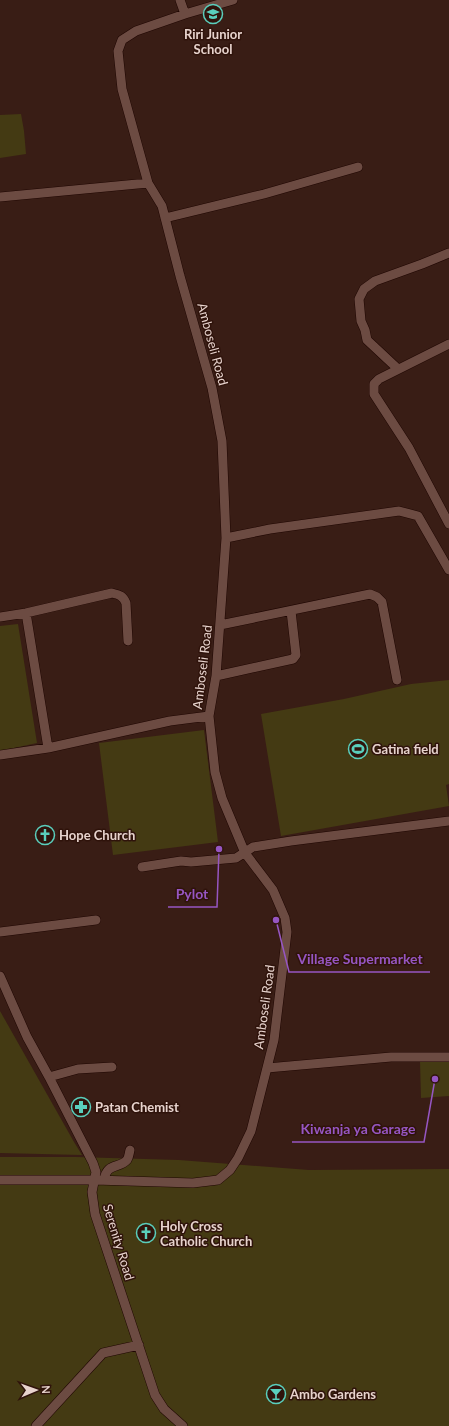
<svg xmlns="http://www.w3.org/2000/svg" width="449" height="1426" viewBox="0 0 449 1426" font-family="Lato,sans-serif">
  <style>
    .green { fill: #443a13 }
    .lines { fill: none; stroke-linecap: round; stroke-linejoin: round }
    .minor-casing { stroke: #1f0602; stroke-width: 10 }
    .minor { stroke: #6c4b42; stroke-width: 9 }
    .labels { text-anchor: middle; stroke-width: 3; stroke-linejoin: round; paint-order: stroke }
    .poi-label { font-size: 13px; font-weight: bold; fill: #e7d3cd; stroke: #2f130b; text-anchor: start }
    .street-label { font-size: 13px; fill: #e7d3cd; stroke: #2f130b }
    .leader { fill: none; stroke: #9656c2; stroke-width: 1.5 }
    .callout-dot { fill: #9656c2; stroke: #2f130b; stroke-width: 1.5 }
    .callout-label { font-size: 14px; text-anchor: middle; font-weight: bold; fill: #9656c2; stroke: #2f130b; stroke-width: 3; stroke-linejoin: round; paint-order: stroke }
  </style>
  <rect width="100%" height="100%" fill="#391d15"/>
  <path class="green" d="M21,114L24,131L26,154L0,158V115Z
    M18,624L37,743L0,751V626Z
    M449,680V784L446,785L449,806L281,836L261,714L344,699L411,684Z
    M204,730L218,842L113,855L99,743Z
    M0,1011L74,1142L82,1155L0,1153Z
    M449,1060V1096L421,1098L420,1061Z
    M0,1157H76L179,1160L309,1170L449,1169V1426H0Z"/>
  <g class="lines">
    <defs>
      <path id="minor" d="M180,0L185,14
        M0,197L148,183
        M165,218L264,194L358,167
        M449,344L379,379L374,384V394L409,448L449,524
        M398,369L367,340L365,330L361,321L359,299L364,289L375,281L422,264L449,253
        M226,538L270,529L399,511L418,516L449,570
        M26,613L48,748
        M0,617L26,613L112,593C120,595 123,596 126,603L128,641
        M220,625L370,594L377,597L382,602L397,680
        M216,676L293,659L296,655L291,611
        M0,755L48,748L170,721L209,716
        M142,867L181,861L191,862L236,858L253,847L291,841L449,821
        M0,932L96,920
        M0,976L27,1037L49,1077L93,1163L96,1172L92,1192L95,1214L155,1395L164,1409L183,1426
        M267,1068L391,1057H449
        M49,1077L78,1069L112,1067
        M0,1180H95L193,1183L218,1180L230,1170L238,1158L251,1131L274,1040L287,932L285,918L273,890L245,853L222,798L215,772L209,716L216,676L226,538L222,441L212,388L180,276L162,206L148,183L122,89L118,51L122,40L136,31L185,14L233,0
        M104,1180C107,1162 119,1169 127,1160C129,1157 129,1154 130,1150
        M36,1426L103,1353L139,1345"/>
    </defs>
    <use href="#minor" class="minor-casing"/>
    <use href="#minor" class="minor"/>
  </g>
  <defs>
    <symbol id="school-ring" viewBox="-11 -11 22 22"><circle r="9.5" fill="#2f130b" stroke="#5acebc" stroke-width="1.5"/><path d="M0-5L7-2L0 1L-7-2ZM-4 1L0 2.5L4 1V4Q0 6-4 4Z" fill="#5acebc"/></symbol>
    <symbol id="stadium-ring" viewBox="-11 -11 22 22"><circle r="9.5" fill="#2f130b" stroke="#5acebc" stroke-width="1.5"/><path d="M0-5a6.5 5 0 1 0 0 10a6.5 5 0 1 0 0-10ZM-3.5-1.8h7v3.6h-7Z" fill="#5acebc"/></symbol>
    <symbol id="church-ring" viewBox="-11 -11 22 22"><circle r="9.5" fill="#2f130b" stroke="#5acebc" stroke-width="1.5"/><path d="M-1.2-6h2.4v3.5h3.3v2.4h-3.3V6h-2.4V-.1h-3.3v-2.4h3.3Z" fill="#5acebc"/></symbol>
    <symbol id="pharmacy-ring" viewBox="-11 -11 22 22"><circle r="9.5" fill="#2f130b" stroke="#5acebc" stroke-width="1.5"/><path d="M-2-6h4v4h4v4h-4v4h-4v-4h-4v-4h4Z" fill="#5acebc"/></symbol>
    <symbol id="bar-ring" viewBox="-11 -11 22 22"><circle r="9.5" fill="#2f130b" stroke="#5acebc" stroke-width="1.5"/><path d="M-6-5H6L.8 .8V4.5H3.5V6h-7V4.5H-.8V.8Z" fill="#5acebc"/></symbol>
  </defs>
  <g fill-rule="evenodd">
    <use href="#school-ring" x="202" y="3" width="22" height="22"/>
    <use href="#stadium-ring" x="347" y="738" width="22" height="22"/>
    <use href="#church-ring" x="34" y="824" width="22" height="22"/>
    <use href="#pharmacy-ring" x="70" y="1096" width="22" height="22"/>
    <use href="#church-ring" x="135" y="1222" width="22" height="22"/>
    <use href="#bar-ring" x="265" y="1383" width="22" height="22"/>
  </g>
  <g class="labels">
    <g class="poi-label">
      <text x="213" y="39" text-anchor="middle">Riri Junior<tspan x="213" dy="15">School</tspan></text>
      <text x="372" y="754">Gatina field</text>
      <text x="59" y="840">Hope Church</text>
      <text x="95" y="1112">Patan Chemist</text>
      <text x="160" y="1231">Holy Cross<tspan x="160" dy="15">Catholic Church</tspan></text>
      <text x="290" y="1399">Ambo Gardens</text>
    </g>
    <g class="street-label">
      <text transform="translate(213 344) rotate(75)" y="5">Amboseli Road</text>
      <text transform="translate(202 667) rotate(-83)" y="5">Amboseli Road</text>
      <text transform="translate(264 1007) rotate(-82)" y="5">Amboseli Road</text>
      <text transform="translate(119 1242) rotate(73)" y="5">Serenity Road</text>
    </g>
  </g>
  <path class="leader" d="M219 849L217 907H168M276 920L289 972H430M435 1079L424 1142H292"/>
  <g class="callout-dot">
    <circle cx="219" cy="849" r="4"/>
    <circle cx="276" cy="920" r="4"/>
    <circle cx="435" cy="1079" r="4"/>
  </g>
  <g class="callout-label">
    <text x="192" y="899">Pylot</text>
    <text x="360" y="964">Village Supermarket</text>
    <text x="358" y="1134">Kiwanja ya Garage</text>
  </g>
  <g transform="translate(36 1390) rotate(88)" stroke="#2f130b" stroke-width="3" paint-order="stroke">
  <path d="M0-3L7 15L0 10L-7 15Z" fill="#e7d3cd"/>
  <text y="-6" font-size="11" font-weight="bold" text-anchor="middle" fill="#e7d3cd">N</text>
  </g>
</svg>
